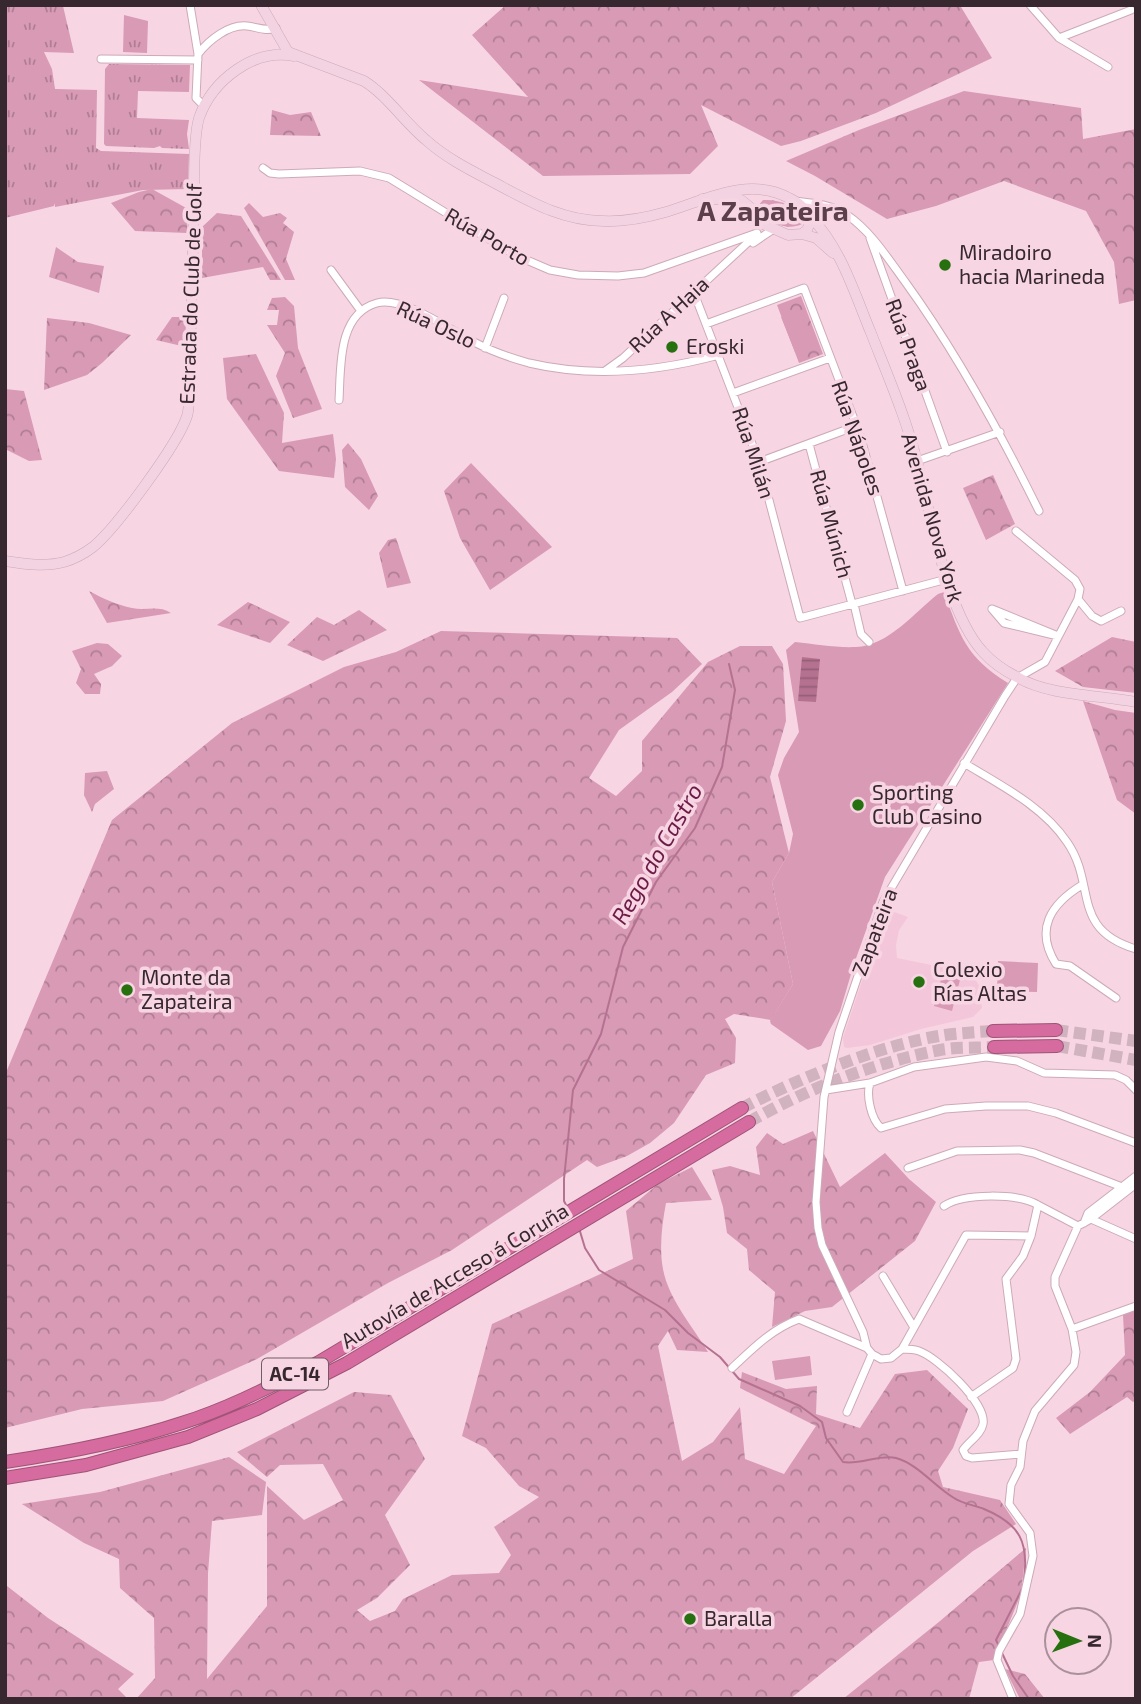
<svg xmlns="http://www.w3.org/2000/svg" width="1141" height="1704" viewBox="0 0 1141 1704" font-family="'Exo 2',sans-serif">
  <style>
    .built { fill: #f3c7d9 }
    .grass { fill: url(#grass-tufts) }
    .forest { fill: url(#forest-crowns) }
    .garden { fill: url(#garden-dots) }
    .pitch { fill: #d89ab5 }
    .water { fill: url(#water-rules) }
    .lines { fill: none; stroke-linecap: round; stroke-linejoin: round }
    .stream { stroke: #b57290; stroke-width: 2 }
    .highway-tunnel { stroke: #d1b2bf; stroke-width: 12; stroke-dasharray: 12 6; stroke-linecap: butt }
    .street-casing { stroke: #ccaab8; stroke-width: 9 }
    .secondary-casing { stroke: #ccaab8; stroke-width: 11 }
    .highway-casing { stroke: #9e5477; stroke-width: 14 }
    .street { stroke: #fff; stroke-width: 7 }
    .secondary { stroke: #f3d3e2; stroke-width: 10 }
    .highway { stroke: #d66b9f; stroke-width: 12 }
    .poi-dot { fill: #277010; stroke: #f8d5e3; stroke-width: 2.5 }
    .labels { text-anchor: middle; stroke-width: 7; stroke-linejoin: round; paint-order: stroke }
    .shield { fill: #f8d5e3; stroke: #705c64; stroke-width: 2 }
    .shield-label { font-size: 19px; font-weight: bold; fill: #36282e }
    .street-label { font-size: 21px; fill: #36282e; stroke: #f8d5e3 }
    .poi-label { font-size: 21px; fill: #36282e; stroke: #f8d5e3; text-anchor: start }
    .water-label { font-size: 23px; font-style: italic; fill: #6c1b47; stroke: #f8d5e3 }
    .district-label { font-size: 28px; font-weight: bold; fill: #5b3f4b; stroke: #f8d5e3 }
  </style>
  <defs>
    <pattern id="grass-tufts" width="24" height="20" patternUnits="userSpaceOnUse" patternTransform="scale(1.75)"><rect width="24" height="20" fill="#d89ab5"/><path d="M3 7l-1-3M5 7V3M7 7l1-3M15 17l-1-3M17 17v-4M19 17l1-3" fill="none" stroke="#b07e94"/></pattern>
    <pattern id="forest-crowns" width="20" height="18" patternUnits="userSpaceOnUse" patternTransform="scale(1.75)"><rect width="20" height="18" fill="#d89ab5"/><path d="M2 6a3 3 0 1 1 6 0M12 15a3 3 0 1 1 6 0" fill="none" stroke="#b07e94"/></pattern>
    <pattern id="garden-dots" width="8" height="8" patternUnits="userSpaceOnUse" patternTransform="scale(1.75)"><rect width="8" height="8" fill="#d89ab5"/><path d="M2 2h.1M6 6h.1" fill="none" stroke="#b07e94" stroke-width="1.8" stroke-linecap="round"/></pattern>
    <pattern id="water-rules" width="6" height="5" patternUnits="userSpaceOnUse" patternTransform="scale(1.75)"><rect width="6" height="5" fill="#b57290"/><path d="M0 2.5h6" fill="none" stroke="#945e76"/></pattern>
  </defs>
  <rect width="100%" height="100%" fill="#f8d5e3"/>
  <path class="built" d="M886,909L908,917L899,930L896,945L897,958L956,970L973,976L980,987L982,1008L973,1017L921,1029L870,1045L847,1048L844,1047L843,1038Z"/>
  <path class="grass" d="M5,5L63,6L74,53L44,52L52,69L55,89L97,90L96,148L101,151L189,154L188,189L143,190L55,207V203L54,206L5,218Z
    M124,15L148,21L147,53L123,52Z
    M109,64L190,65L189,92L138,91L137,118L189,120L187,134L189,149L162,148L160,146L154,148L106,146L104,144L105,69Z"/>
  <path class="forest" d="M506,5L961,7L992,58L876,113L801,141L781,146L701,105L718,146L690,174L543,176L419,80L528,97L472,35Z
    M964,91L1081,108L1083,139L1136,129V300L1119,304L1114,262L1086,211L1004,181L936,206L887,219L815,176L786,161L859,130Z
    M272,110L290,115L311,112L321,136L270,135Z
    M152,189L188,209L187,233L135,231L111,203L139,192Z
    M249,203L263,217L280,213L287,218L283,223L294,232L286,259L295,280H285L244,208Z
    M217,213L241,216L281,280H270L263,267L202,278V227Z
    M56,247L78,262L104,266L99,293L49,277Z
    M801,296L823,354L799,363L777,305Z
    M285,297L294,306L298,348L322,409L293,418L276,376L285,353L267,325H277L279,310H267L272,298Z
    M172,317H187L186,347L156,340Z
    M47,318L89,323L131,335L102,363L87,375L44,390Z
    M256,354L284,413L282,443L333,434L336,459L334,478L279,471L227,399L223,358Z
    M5,389L24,391L42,460L29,461L5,449Z
    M348,443L361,459L378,496L369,510L345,487L342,450Z
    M471,463L552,547L490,590L460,538L444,491Z
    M993,475L1015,524L986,540L963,488Z
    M396,538L411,583L387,588L379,553L388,540Z
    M89,591C102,598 117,605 132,608C146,611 159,605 171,613L107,623Z
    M248,602L290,622L270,643L217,625Z
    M359,610L387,630L323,661L287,645L317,617L334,625Z
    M441,631L677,638L702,664L672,692L619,730L589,778L616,796L642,771V741L708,662L740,646H772L783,664L786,721L770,777L789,853L772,882L793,984L771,1020L734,1014L725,1019L736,1038L735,1063L706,1075L674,1123L650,1143L627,1156L597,1167L587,1160L452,1250L388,1283L257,1359L163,1401L82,1409L5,1428V1075L112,820L232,723L344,667L396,652Z
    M1112,637L1136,642V693L1083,687L1055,671Z
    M97,643L108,644L122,656L112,666L94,674L101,684L100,694H85L76,683L81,669L72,651Z
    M1083,701L1115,710L1136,713V814L1117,800Z
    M107,771L114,789L95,804L92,812L84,795L85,773Z
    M813,1131L840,1187L885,1153L909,1179L936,1202L915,1241L832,1307L805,1311L772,1327L775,1292L749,1270L747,1249L727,1233L723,1207L712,1170L730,1166L760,1175L756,1147L767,1133L783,1144Z
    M692,1167L712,1200L666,1203C662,1224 659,1248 663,1269C668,1298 693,1327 708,1352L677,1350L668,1331L658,1346L682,1461L713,1442L740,1407L745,1459L784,1474L816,1426L740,1388L742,1372L786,1389L817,1386L816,1414L860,1428L895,1374L927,1370L968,1409L953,1448L938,1471L943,1487L1000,1500L1016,1524L973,1551L790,1699H136L155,1678L154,1618L120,1588L119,1559L84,1543L22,1504L100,1492L229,1457L266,1482L262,1515L212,1521L208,1573L207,1679L267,1606V1486L304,1520L343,1500L323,1464L280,1465L267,1477L237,1452L354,1392L391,1395L425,1459L385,1515L410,1565L377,1598L357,1610L370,1621L395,1611L403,1599L452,1575L499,1573L511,1555L494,1527L539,1497L519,1486L486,1448L462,1436L492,1324L633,1259L626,1211L658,1184Z
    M1136,1307V1400L1133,1402L1127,1397L1070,1434L1056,1418L1090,1392L1125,1355L1123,1315Z
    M1026,1548L1021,1594L994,1660L979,1662L969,1699H843L940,1621Z
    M7,1586L48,1618L134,1674L118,1689L128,1699H5Z
    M1005,1669L1025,1674L1045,1699H1020Z"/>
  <path class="garden" d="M763,200C780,199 792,205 802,219V224C785,232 767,221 758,206Z"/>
  <path class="pitch" d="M799,310L812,345L795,352L781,317Z
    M944,592C960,636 966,657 1008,683L885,877L854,964L840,1011L821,1046L808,1050L771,1024L770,1021L793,984L772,882L789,853L793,834L778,775L784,758L799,732L786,650L795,642C815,644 836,648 856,647C888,646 915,612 938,594Z
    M998,961L1038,963L1037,992L997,991Z
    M943,971L961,976L952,1011L934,1006Z
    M810,1356L812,1375L775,1380L772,1361Z"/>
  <path class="water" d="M802,657L820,659L816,702L798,701Z"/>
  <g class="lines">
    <path class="stream" d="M566,1205L564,1201V1179L573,1090L601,1034L623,947L656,882L695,828L722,767L735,690L729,664
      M579,1228L585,1248L599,1270L665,1310L688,1333L720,1357L739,1379L800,1406L822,1422L826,1438L843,1462C861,1465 879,1454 896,1458C918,1464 935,1487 954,1498C963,1504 974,1505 984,1509C1020,1524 1029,1542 1024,1580
      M999,1646L996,1640L1022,1589
      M1001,1651L1013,1676L1029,1699"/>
    <path class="highway-tunnel" d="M1056,1030L1136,1041
      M1057,1046L1136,1060
      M742,1108C800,1078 879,1045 945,1035C961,1033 977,1032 993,1031
      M749,1122C808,1088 874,1063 940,1050C957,1047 976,1048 994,1047"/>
    <defs>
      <path id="street" d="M190,5L198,54L196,98L204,106
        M1030,5L1059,38L1108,67
        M1059,38L1131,10
        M198,54C209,40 229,24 247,26C257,27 266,32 276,28
        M101,59L198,60
        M263,168L270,173L279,174L360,171L389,178L515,255L550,270L578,275L618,276L644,273L757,233
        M795,201C812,203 832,204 847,215C871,231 889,260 906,283C958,355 1000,432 1039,511
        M870,238L947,452
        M753,243L772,230
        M331,270L361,311
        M694,293L759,462L800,618L947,579
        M706,324L804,288L860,435L903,591
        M485,348L504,298
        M605,371L623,358L757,234
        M733,393L830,358
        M339,400C341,368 337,314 377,303C403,296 450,330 474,342C491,351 511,358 529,363C593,378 656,372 719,355
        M809,444L852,604
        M917,461L1000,432
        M759,462L856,426
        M1016,531L1075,580L1080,589L1078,599L1045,662L1017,678L1005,696L883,902L839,1032L824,1097L816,1202L818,1228L822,1245L863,1332L867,1348L872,1354L881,1359L891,1358L902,1349C907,1349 914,1349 919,1351C937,1357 987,1403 983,1424C981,1435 969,1441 963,1450L966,1456L972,1458L1021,1454
        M1078,599L1092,616L1101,621L1121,611
        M854,604L861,634L869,642
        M992,609L1058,636L1004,623Z
        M964,763C1000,785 1043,806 1067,842C1097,885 1070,929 1136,949
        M1082,885C1051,904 1034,929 1056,964L1070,966L1116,998
        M870,1083C866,1096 871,1119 881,1128L945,1109L986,1106H1028L1056,1113L1136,1143
        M826,1090L870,1083L914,1067L986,1057L1017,1061L1044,1073L1115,1075L1126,1080L1136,1090
        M908,1168L957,1151L1020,1150L1034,1153L1122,1187
        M944,1206C963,1193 1018,1193 1038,1205
        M1091,1219L1136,1239
        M1084,1223L1088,1213L1136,1176
        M883,1276L913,1326
        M1072,1329L1136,1306
        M902,1349L966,1235L1031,1236
        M732,1368C753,1348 772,1329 799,1319L867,1348
        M971,1397L1013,1368L1016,1359L1006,1279L1023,1256L1031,1236L1038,1205L1078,1226L1091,1219L1136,1184
        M847,1412L872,1354
        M1013,1699L997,1660L999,1651L1020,1614L1033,1556L1030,1533L1009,1504L1011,1485L1020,1467L1023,1441L1035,1411L1074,1365L1076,1352L1072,1329L1055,1286V1277L1078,1226"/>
      <path id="secondary" d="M261,5L288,52L364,81C388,96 404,122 426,140C446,158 470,170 493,182C529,201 562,221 603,221C625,222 645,218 666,212C706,200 748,176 789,198C799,203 807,209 811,220L807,230L802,234L788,235L763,224L751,208L741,200L702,199
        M810,216C841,248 854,292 871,333C887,374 905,415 916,458C931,512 945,611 983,652C992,662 1005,671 1017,677C1048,696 1100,695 1136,702
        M802,234L816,238L833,253
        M5,561C24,564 45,567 64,562C74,559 85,553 93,547C116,528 178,444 187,416C189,410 189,402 189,395C191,333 192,271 194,208C194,185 193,138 199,118C212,81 253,48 294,56"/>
      <path id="highway" d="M993,1031L1056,1030
        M994,1047L1057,1046
        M5,1462C65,1453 125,1442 182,1423C230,1408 275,1384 319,1362L742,1108
        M5,1478L86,1465L188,1437L257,1409L347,1363L749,1122"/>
    </defs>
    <use href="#street" class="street-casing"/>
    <use href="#secondary" class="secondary-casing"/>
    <use href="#highway" class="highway-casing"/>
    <use href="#street" class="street"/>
    <use href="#secondary" class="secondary"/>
    <use href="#highway" class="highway"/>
  </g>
  <g class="poi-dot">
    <circle cx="945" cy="265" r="7"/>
    <circle cx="672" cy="347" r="7"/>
    <circle cx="858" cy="805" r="7"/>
    <circle cx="919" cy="982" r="7"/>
    <circle cx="127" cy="990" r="7"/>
    <circle cx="690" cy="1619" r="7"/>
  </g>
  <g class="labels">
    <rect class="shield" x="262" y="1358.5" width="66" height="31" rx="5"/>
    <g class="shield-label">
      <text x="295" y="1381">AC-14</text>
    </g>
    <g class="street-label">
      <text transform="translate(487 237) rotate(30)" y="7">Rúa Porto</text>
      <text transform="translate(191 294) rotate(-88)" y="7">Estrada do Club de Golf</text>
      <text transform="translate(669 315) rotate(-43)" y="7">Rúa A Haia</text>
      <text transform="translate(436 325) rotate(25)" y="7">Rúa Oslo</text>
      <text transform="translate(908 345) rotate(70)" y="7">Rúa Praga</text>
      <text transform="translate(857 438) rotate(71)" y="7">Rúa Nápoles</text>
      <text transform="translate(753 453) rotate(72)" y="7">Rúa Milán</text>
      <text transform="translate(932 518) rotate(74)" y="7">Avenida Nova York</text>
      <text transform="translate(831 524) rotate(75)" y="7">Rúa Múnich</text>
      <text transform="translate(875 932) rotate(-69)" y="7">Zapateira</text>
      <text transform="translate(455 1276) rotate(-31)" y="7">Autovía de Acceso á Coruña</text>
    </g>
    <g class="poi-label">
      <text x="959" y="260">Miradoiro<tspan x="959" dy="24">hacia Marineda</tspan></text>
      <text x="686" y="354">Eroski</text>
      <text x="872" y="800">Sporting<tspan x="872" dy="24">Club Casino</tspan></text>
      <text x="933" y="977">Colexio<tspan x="933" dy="24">Rías Altas</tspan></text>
      <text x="141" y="985">Monte da<tspan x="141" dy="24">Zapateira</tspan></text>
      <text x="704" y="1626">Baralla</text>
    </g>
    <g class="water-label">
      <text transform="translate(657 854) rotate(-60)" y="8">Rego do Castro</text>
    </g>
    <g class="district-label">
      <text x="773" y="221">A Zapateira</text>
    </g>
  </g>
  <rect width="1141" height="1704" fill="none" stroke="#36282e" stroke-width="14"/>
  <g transform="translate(1078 1641) rotate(91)"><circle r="33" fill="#f8d5e3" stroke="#aa909b" stroke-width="2"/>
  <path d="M0-5L12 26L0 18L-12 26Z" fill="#277010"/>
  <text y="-10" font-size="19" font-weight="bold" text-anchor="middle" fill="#36282e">N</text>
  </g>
</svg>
